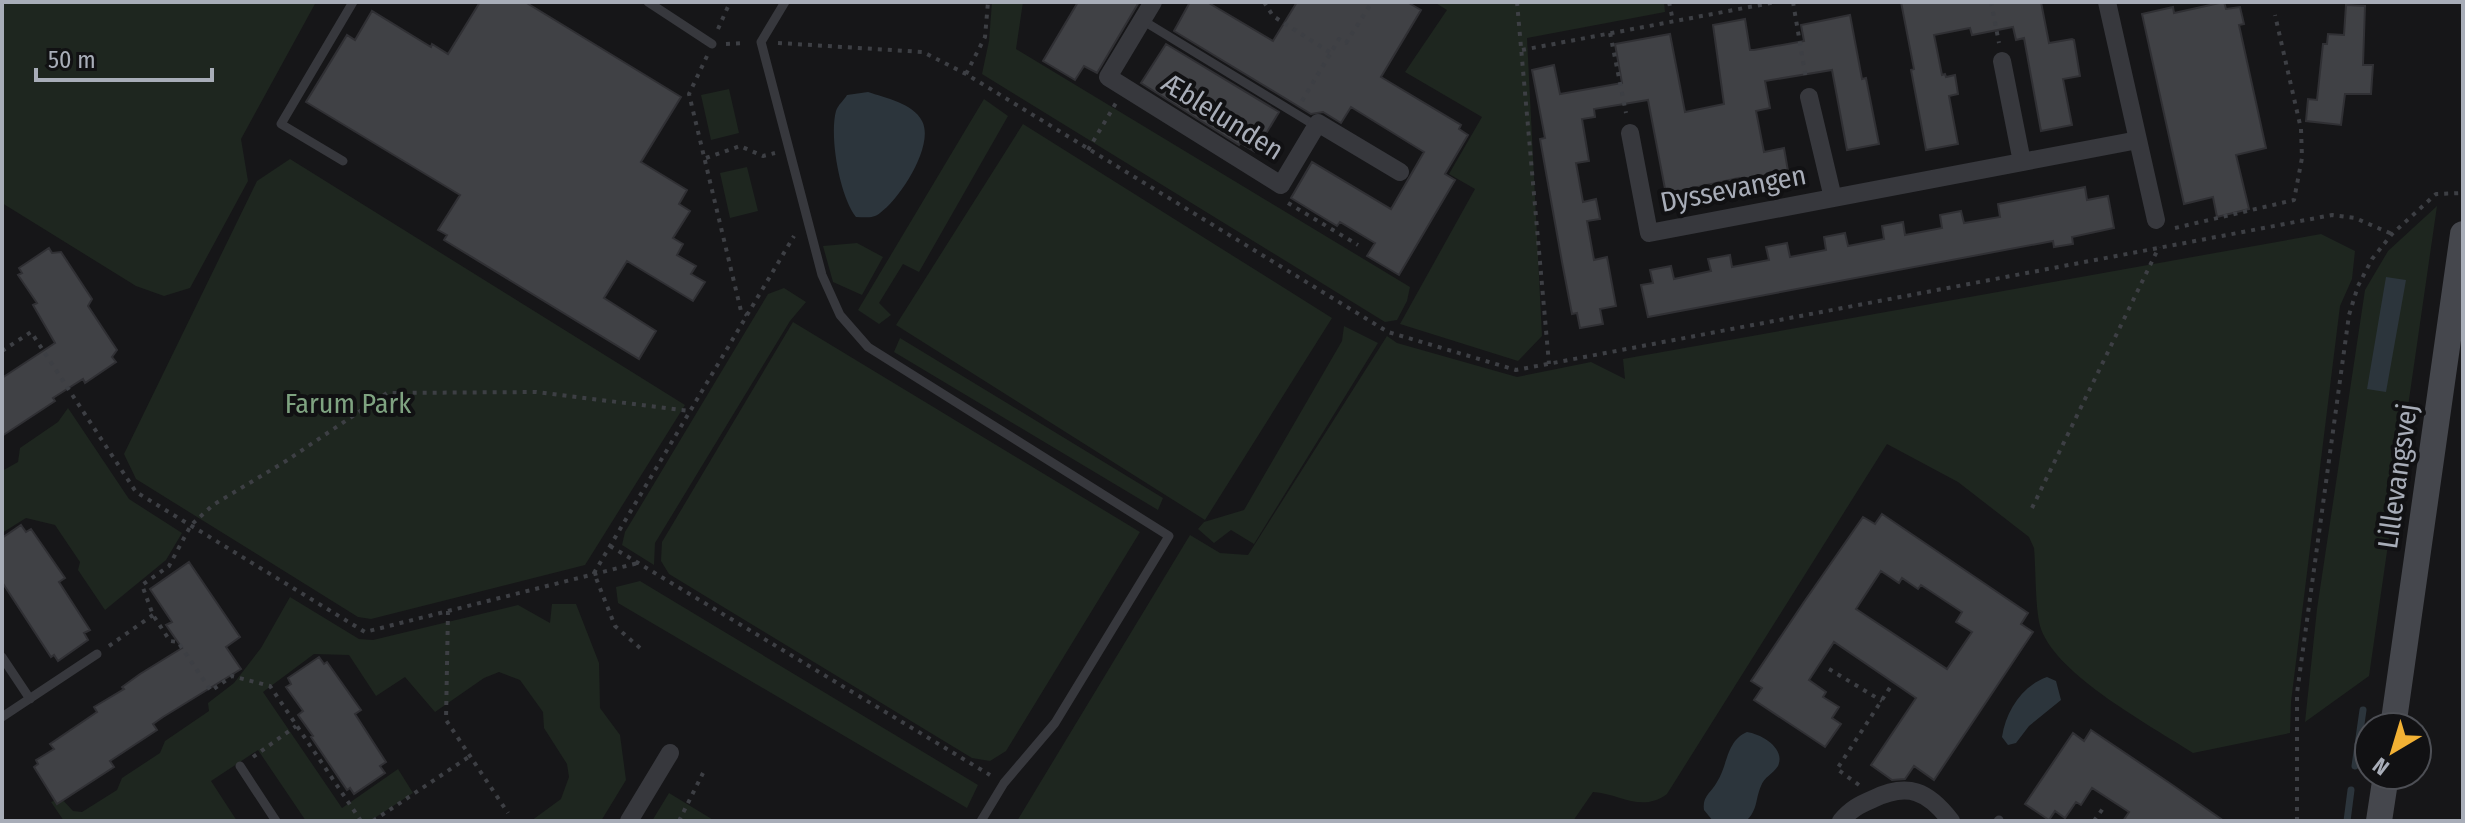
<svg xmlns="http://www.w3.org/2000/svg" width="2465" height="823" viewBox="0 0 2465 823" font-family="'Fira Sans Condensed',sans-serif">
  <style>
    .green { fill: #1e261f }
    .water { fill: #2c353c }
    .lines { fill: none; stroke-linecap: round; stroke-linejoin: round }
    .stream { stroke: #2c353c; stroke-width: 7 }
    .building { fill: #404145; stroke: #303034; stroke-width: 2; fill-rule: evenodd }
    .path { stroke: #3d3f44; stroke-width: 4; stroke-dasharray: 4 6; stroke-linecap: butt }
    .lane { stroke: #37383d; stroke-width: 9 }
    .street { stroke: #37383d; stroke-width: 18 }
    .secondary { stroke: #45474d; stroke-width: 26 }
    .labels { text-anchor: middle; stroke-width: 8; stroke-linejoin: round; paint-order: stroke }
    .street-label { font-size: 28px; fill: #a8adb8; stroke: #111113 }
    .park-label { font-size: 28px; fill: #7fa381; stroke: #111113 }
  </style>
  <rect width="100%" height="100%" fill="#161618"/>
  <path class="green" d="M2,2H316L241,139L248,181L190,288L164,296L136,286L2,203Z
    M992,2H1023L1016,49L1410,287L1407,301L1397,320L1385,322L982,74L989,41Z
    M1434,2H1664L1665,12L1527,38L1542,336L1518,361L1400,324L1475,189L1449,174L1482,117L1405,72L1447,10Z
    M729,89L739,133L711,140L701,95Z
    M984,99L1008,116L919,272L903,264L879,303L891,315L879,324L858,310Z
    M1023,124L1332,318L1205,520L896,325Z
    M290,159L685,405L585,565L371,619L358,617L136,479L124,454L257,181Z
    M747,167L758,211L730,218L720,173Z
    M2437,206L2369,676L2305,722L2317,609L2365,290L2388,251Z
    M2321,234L2355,251L2352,279L2340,306L2291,702L2290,733L2193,753C2150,725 2058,676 2041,629C2035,611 2036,569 2034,548L2029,537L1958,482L1887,444L1667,794C1641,813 1621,794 1593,792L1573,821H1017L1190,535L1220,553L1248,555L1387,336L1397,343L1517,377L1591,362L1625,379L1623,359Z
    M857,243L883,257L862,295L833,282L823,246Z
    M784,288L806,302L790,321L655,543L654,565L622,545L625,532L768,294Z
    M793,322L1140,532L1006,751L990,761L972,758L669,574L661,561L662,542Z
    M1344,326L1378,343L1254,544L1231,530L1214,543L1198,529L1204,522L1244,510L1342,341Z
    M900,338L1163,498L1158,510L894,352Z
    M68,408L129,499L182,533L166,560L105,610L78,570L80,562L55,525L26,518L2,533V471L18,462L20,448L58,422Z
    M640,581L978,785L967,808L618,603L616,587Z
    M290,597L359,639L373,640L518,605L550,623L552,604H576L599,663L600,708L620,735L626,780L601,821H531L561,799L569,777L567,764L544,728L543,712L520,680L499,672L484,678L435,712L405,677L376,696L349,655L314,654L263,692L342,808L398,769L413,793L370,821H306L258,750L211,781L237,821H64L51,802L61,798L73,811L82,812L117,790L122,778L160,753L165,741L209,711L208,703L234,683L261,648Z
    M669,793L715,821H652Z"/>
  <path class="water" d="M868,92C885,98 913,103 922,121C935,145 900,199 880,213C873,219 864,217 856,217C840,197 829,137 836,111C838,105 844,100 847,95Z
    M2386,277L2406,280L2386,392L2367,389Z
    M2047,677L2056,681L2061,700L2029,726L2016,743L2008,745L2002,737C2006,711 2022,686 2047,677Z
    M1747,732C1761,734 1786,748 1778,766C1773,774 1764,777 1761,786C1755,800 1758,810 1746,821H1713L1704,810C1702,796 1711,793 1717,782C1728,765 1726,741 1747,732Z"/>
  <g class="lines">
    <path class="stream" d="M2355,766L2363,710
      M2347,821L2351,790"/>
  </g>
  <path class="building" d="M480,2H525L681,97L641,162L687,190L679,204L690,211L673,238L683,244L677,255L696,266L691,274L705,282L693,301L627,261L604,298L656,331L639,359L444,240L447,235L438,230L460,195L306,102L347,35L355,40L372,11L431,47L432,44L448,54Z
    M1078,2H1139L1097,73L1084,66L1075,80L1043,61Z
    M1190,2H1207L1273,41L1297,2H1407L1421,10L1381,77L1461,125L1459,129L1468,135L1445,174L1455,180L1399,275L1367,256L1375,243L1340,222L1337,226L1291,198L1312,162L1391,209L1424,152L1351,107L1341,123L1323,112L1311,114L1174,31Z
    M1901,2H2041L2049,43L2072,39L2074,40L2080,76L2063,79L2072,125L2041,131L2024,38L2016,40L2013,27L1972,35L1970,28L1934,35L1942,75L1945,74L1946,77L1955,75L1958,94L1949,96L1958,144L1926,150L1911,70L1914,69Z
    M2224,2L2226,9L2240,7L2244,24L2239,25L2266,148L2236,155L2249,209L2217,217L2213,197L2184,204L2142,14L2173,7L2174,13Z
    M2346,5L2365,6L2363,65H2373L2371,94H2345L2341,125L2306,121L2308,99L2317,100L2323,44H2327L2328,34L2344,35Z
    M1850,15L1862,79L1866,78L1879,144L1847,150L1832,70L1765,81L1770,108L1756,111L1764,152L1784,148L1788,171L1740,180L1739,178L1666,194L1648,100L1594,109L1595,117L1582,119L1589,161L1576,163L1583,202L1596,199L1600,219L1587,221L1594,260L1607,257L1616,306L1600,309L1603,324L1580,328L1577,313L1572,314L1562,262L1540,139L1545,138L1532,70L1554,65L1560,94L1622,83L1615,44L1670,34L1685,112L1724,104L1713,25L1745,19L1750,50H1754L1804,41L1801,25Z
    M1166,44L1279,112L1255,152L1240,143L1239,145L1141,83Z
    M2085,187L2087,200L2108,196L2114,228L2072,237L2073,244L2054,247L2053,241L1648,317L1641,285L1653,283L1650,270L1671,266L1674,279L1711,271L1708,259L1730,255L1732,267L1769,260L1766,247L1787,243L1790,257L1826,250L1824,237L1845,233L1848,246L1884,239L1882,226L1903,222L1905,235L1942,228L1940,215L1961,211L1964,223L2000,217L1998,204Z
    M49,248L52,253L61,252L92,299L88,306L117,350L112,357L116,362L85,383L83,379L53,398L55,401L2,436V378L55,343L33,305L37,303L18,275L22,273L19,268Z
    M1882,514L2028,613L2021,624L2033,632L1934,780L1914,766L1905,779L1892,780L1871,765L1916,698L1834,642L1809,680L1826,692L1823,697L1839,707L1832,718L1841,724L1825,747L1754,700L1762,688L1751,681L1804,602L1863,517L1875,524ZM1881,571L1899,583L1902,578L1918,589L1921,585L1962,612L1956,622L1972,632L1947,669L1856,609Z
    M21,525L26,532L31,529L65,578L59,582L90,630L84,633L88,640L58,661L54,655L51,657L2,582V538Z
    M189,562L240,637L226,647L241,669L163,717L153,724L157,730L110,761L114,767L57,804L34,767L38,764L36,760L54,749L50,744L97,712L94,707L124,689L122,687L140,674L182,648L166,625L172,622L150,589Z
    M319,657L324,664L327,662L361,710L355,714L386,762L380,766L385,773L354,794L350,788L347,790L311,737L313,736L298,715L303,711L286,687L291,684L288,678Z
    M2091,730L2171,784L2224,821H2123L2129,812L2092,788L2081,805L2076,802L2065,818L2055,811L2049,820L2025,804L2073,733L2084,741Z"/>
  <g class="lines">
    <path class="path" d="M1264,2L1273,16L1331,53
      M1517,2L1549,364
      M1669,2L1673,21
      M1793,2L1806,79
      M1991,2L1999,43
      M718,29L730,2
      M1610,33L1626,113
      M778,43L923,52L966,74L1388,332L1516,370L2332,215L2355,218L2392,234
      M726,44L745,43
      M1522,50L1776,2
      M707,56L689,94L741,311L747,315
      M966,74L985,37L988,2
      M1302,101L1339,39L1346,43L1372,2
      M1088,150L1116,103
      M706,158L740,146L763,156L775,153
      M1288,203L1358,245
      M2175,228L2294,200L2302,158L2301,129L2275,15
      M2,351L31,332L136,492L365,632L638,563
      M2032,508L2159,247
      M610,546L990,775
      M448,611L446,720L508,813
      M109,646L153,615
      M640,648L615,626L594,573L794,236
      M1829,669L1882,701
      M253,757L296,726
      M1859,785L1837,769L1891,686
      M361,821L270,686L232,676L211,691L178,642L170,641L153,615L142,585L169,566L191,525L213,505L286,461L387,393L536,392L690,411
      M373,821L470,756
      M679,821L703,773
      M2094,821L2104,807
      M2297,821V693L2349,315L2358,286L2372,259L2392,234L2436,194L2463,193"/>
    <path class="lane" d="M648,2L712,44
      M785,2L761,42L822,275L840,315L868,347L1169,536L1055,723L1004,783L981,821
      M1142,20L1316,126
      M343,161L281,124L353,2
      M2,657L30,699
      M2,717L97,654
      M240,766L276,821
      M1998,821L1999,820"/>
    <path class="street" d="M1153,2L1108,77L1281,185L1318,123L1400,172
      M2107,2L2156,220
      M2002,61L2022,162
      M1809,97L1833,198
      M1630,133L1649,233L2138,140
      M629,821L670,753
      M1841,821C1851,809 1859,805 1873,799C1908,782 1928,791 1951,821"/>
    <path class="secondary" d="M2393,727L2463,234
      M2379,821L2386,775"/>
  </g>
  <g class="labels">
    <g class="street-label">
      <text transform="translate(1223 116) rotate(32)" y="10">Æblelunden</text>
      <text transform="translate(1733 188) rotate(-11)" y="10">Dyssevangen</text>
      <text transform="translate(2397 476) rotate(-82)" y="10">Lillevangsvej</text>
    </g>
    <g class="park-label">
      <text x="348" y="413">Farum Park</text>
    </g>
  </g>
  <rect width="2465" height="823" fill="none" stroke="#a8adb8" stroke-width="8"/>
  <g transform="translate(2393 751) rotate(218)"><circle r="38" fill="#111113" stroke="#4d4f55" stroke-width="2"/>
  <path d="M0-6L14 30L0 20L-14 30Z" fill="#f2b134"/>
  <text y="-12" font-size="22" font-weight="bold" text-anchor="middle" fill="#a8adb8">N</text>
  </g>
  <path d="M36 68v12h176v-12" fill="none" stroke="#a8adb8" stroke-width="4"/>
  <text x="48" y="68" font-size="24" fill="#a8adb8" stroke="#111113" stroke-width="6" paint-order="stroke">50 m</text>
</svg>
